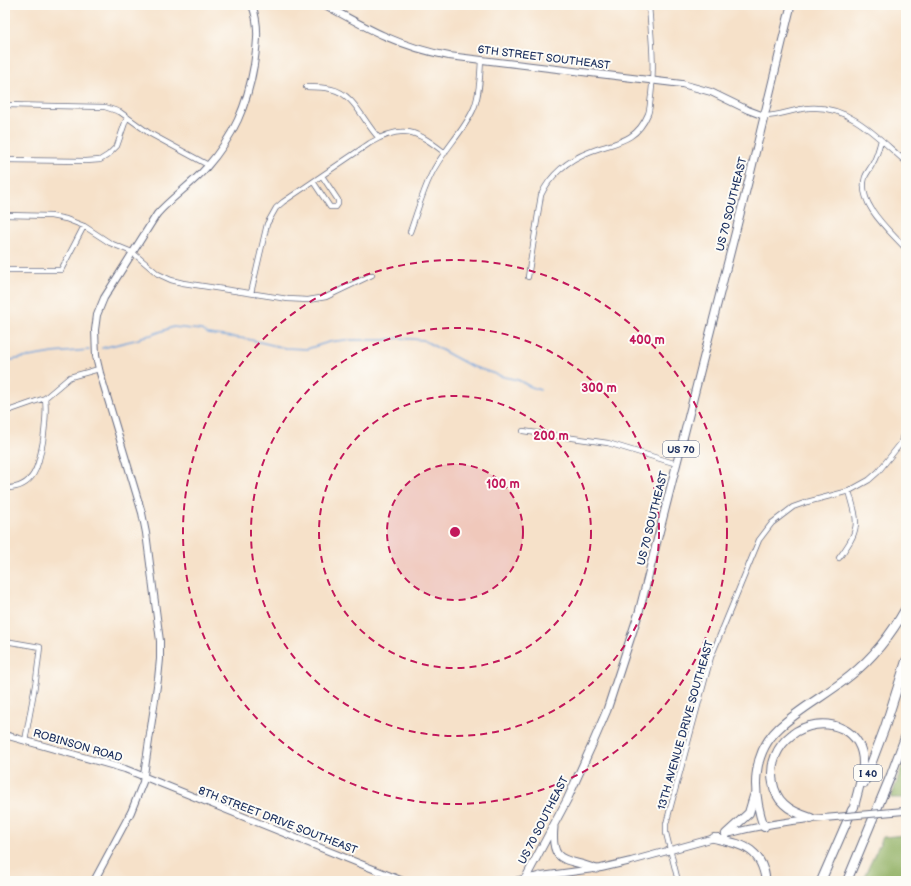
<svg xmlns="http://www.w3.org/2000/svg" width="911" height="886" viewBox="0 0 911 886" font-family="'Balsamiq Sans',sans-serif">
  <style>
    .forest { fill: #91b063; stroke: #567060 }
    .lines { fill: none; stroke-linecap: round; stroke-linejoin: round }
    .stream { stroke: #6fa0d9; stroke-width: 1.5 }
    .street-casing { stroke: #686d83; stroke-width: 6 }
    .secondary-casing { stroke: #686d83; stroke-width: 8 }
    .primary-casing { stroke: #686d83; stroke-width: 9 }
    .highway-casing { stroke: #686d83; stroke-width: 10 }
    .street { stroke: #fff; stroke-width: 4.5 }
    .secondary { stroke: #fff; stroke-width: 6 }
    .primary { stroke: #fff; stroke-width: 7 }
    .highway { stroke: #fff; stroke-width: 8 }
    .secondary-bridge-casing { stroke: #686d83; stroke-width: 8; stroke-linecap: butt }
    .secondary-bridge { stroke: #fff; stroke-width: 6 }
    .ring { fill: none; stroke: #c2185b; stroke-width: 2; stroke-dasharray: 7 5 }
    .labels { text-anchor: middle; stroke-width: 4; stroke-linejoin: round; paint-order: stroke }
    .shield { fill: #fdfcf7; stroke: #5f6c8c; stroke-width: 1 }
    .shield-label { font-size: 10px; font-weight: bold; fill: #1b2f5e }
    .street-label { font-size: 11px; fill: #1b2f5e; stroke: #fdfcf7 }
    .centre { fill: #c2185b; stroke: #fdfcf7; stroke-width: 2 }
    .ring-label { font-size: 12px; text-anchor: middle; font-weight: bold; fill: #c2185b; stroke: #fdfcf7; stroke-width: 4; stroke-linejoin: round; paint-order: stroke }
  </style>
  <rect width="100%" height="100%" fill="#fdfcf7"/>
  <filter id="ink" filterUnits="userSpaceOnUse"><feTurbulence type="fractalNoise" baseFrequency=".025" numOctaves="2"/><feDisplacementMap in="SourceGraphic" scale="8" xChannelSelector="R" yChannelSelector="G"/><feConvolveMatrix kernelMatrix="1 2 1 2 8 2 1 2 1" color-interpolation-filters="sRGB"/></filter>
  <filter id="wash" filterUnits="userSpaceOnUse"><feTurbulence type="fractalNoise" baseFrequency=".012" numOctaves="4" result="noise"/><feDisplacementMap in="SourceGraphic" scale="16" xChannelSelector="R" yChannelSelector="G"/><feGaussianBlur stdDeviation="0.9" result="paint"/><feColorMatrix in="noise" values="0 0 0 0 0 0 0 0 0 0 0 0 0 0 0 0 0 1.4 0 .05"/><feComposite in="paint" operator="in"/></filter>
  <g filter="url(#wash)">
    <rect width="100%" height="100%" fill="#f6e1c9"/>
    <path class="forest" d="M906,756V798H891Z
      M906,835V881H862L883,837Z"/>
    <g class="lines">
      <path class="stream" d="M102,348L139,339L141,337L151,335L173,327L202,330L208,334L247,339L285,348L307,349L329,342L344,340H383L400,338L423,340L471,366L504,377L518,380L529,386L540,390
        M5,361L52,353L89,350"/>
    </g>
  </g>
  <g filter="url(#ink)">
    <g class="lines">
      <defs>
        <path id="street" d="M306,87C314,87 323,87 331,89C355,94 363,122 379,138
          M5,105L105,107L120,112L149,133L208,165
          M764,116C781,116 793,109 809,108C850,105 878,138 906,162
          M881,140C879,148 877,156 873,163C871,168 867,172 865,177C857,204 890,231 906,249
          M5,160L86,161L100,160L108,155L117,146L127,117
          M314,183L330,207H336L338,204V200L322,176
          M5,215L51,216L66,219L84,226L110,243L132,252L158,274L171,280L183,283L288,299L308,300L326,297L372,275
          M410,232C417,213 422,193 431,175C442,151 464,132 474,108C480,93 480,75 481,60
          M5,270H61L84,226
          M528,277L541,195C550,175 568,160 589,152C615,142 636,143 648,114C650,109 650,102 651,96C655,66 651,35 649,5
          M251,293L267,224L276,208L283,202L370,143C403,123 417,131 445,153
          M5,412L45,398L70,377L99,369
          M523,431L608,443L677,464
          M5,488C35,489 39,464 43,441C45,426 47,413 45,398
          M839,558C860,529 859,525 849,491
          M5,641L40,647L36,680L25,741
          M678,881L666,833V824L711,657L759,540L772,523L793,507L807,502L849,491L869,480L878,472L901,443L906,422"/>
        <path id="secondary" d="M325,5C368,29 400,47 449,56L682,84L711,92L748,110L764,116
          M5,735L125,769L403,881
          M727,834C758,826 792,820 824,818
          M94,881L131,812L143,782L158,679L160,659V641L146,533L142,513L100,373L96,356L95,330L97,315L104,298L157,214C172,197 191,185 206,168C234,136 247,106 254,65C257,44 260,26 252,5
          M515,881L526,878L601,868L631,861L718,837"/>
        <path id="primary" d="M554,827C550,867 568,857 596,869
          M524,881L567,800L592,745L607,710L639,612L750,175L791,5
          M537,881L540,876"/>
        <path id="highway" d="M864,783L885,727L906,661
          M811,819V818C802,815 791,811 784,804C778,799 774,790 773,783C765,744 807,712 843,729C856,735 863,748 863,763C863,778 857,793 854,807
          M764,827C752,793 751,754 779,728C800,708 828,694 850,676C874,657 891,635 906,608
          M726,834L749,813L754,796
          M714,838C743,845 761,847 766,881
          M821,881L852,810
          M847,881L891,775L906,735"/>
      </defs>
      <use href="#street" class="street-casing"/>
      <use href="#secondary" class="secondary-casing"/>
      <use href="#primary" class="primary-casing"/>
      <use href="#highway" class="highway-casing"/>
      <use href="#street" class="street"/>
      <use href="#secondary" class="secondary"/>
      <use href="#primary" class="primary"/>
      <use href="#highway" class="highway"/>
      <defs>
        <path id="secondary-bridge" d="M824,818L904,811"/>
      </defs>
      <use href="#secondary-bridge" class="secondary-bridge-casing"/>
      <use href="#secondary-bridge" class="secondary-bridge"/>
    </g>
  </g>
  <circle cx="455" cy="532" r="68" fill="#c2185b" fill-opacity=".12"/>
  <g class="ring">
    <circle cx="455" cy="532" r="68"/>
    <circle cx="455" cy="532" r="136"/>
    <circle cx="455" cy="532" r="204"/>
    <circle cx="455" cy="532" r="272"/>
  </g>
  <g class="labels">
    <g class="shield">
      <rect x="663" y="441" width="36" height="16" rx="3"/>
      <rect x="854" y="765" width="28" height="16" rx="3"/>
    </g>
    <g class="shield-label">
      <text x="681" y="453">US 70</text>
      <text x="868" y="777">I 40</text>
    </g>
    <g class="street-label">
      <text transform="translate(544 57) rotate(7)" y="4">6TH STREET SOUTHEAST</text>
      <text transform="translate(731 204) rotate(-76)" y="4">US 70 SOUTHEAST</text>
      <text transform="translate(652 518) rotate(-76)" y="4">US 70 SOUTHEAST</text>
      <text transform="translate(685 725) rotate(-74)" y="4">13TH AVENUE DRIVE SOUTHEAST</text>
      <text transform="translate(78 745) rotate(16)" y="4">ROBINSON ROAD</text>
      <text transform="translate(278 820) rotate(21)" y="4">8TH STREET DRIVE SOUTHEAST</text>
      <text transform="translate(543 820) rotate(-63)" y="4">US 70 SOUTHEAST</text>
    </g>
  </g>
  <circle cx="455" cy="532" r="6" class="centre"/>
  <g class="ring-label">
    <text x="647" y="344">400 m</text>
    <text x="599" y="392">300 m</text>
    <text x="551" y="440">200 m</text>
    <text x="503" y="488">100 m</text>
  </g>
  <rect width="911" height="886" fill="none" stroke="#fdfcf7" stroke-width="20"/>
</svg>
